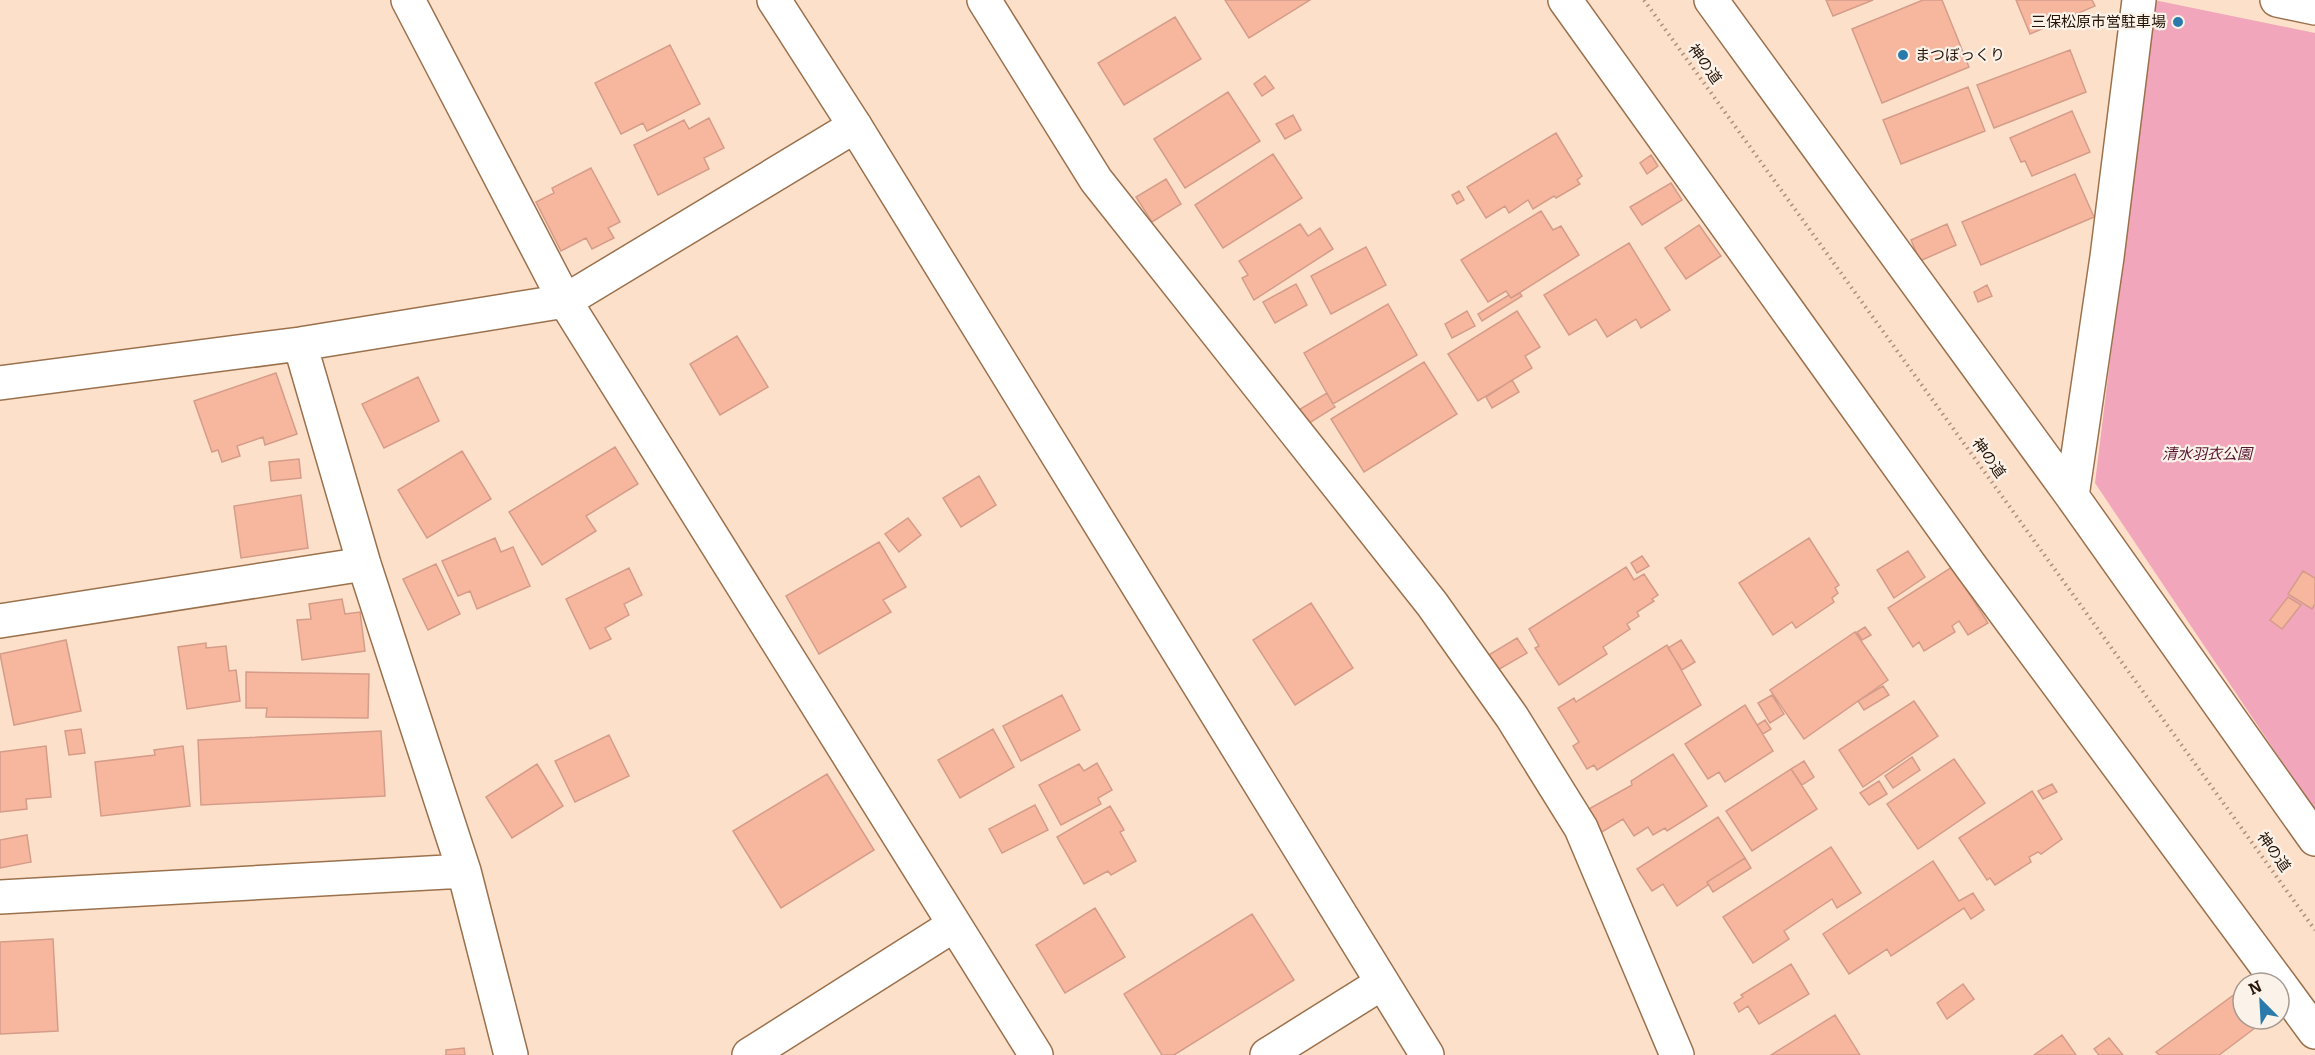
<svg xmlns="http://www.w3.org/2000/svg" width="2315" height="1055" viewBox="0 0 2315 1055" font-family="Bitter,'Noto Sans JP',serif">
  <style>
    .green { fill: #f1a6bb }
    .building { fill: #f7b69e; stroke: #d59d89; stroke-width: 1.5 }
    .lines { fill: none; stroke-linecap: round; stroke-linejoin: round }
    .street-casing { stroke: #9b714d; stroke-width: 36 }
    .secondary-casing { stroke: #9b714d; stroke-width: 36 }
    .path { stroke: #a9917e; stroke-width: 4; stroke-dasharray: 1.5 4.5; stroke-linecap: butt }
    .street { stroke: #fff; stroke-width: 33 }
    .secondary { stroke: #fff; stroke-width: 33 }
    .poi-dot { fill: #2a7aab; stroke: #fbf2ea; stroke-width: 2 }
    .labels { text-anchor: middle; stroke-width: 4.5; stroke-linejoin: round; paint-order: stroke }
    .poi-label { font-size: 15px; fill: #261507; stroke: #fbf2ea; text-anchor: end }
    .street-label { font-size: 15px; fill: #261507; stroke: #fbf2ea }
    .park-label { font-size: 15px; font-style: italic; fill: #56132e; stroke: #fbf2ea }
  </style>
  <rect width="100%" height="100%" fill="#fde0ca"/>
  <path class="green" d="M2154,0L2315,33V811L2095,483Z"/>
  <path class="building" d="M1225,0H1310L1249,38Z
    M1826,0H1873L1833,16Z
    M1923,0H1942L1969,67L1882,103L1852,29Z
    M2016,0H2092L2095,6L2030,34Z
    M1175,17L1201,59L1124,105L1098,63Z
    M670,45L700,104L647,131L643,123L621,134L595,83Z
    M2070,50L2086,92L1994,128L1977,85Z
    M1265,76L1274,88L1262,96L1254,84Z
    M1968,87L1985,131L1901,164L1883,120Z
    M1228,92L1260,141L1185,188L1154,139Z
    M2072,111L2090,152L2032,176L2025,161L2021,162L2010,138Z
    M1293,115L1301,130L1285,139L1276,124Z
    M709,118L724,148L704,158L709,169L658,195L634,145L684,120L689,129Z
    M1556,133L1582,176L1577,180L1580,184L1556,198L1554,196L1533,209L1528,200L1509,213L1505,206L1486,218L1467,187Z
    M1273,154L1302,198L1223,248L1195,205Z
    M1651,155L1658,166L1647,174L1640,163Z
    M591,168L620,222L608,228L614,238L592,249L586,238L561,251L536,202L554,193L552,188Z
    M2075,174L2094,217L1981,265L1962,222Z
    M1166,179L1181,204L1152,222L1136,197Z
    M1671,183L1682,200L1642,225L1630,207Z
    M1459,191L1464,200L1457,204L1452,195Z
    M1541,211L1553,230L1561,226L1579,255L1511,298L1506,291L1488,302L1461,260Z
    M1300,224L1308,236L1320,228L1333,249L1254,300L1242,278L1248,275L1239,261Z
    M1947,224L1956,245L1920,261L1911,240Z
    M1699,225L1721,256L1686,279L1665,248Z
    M1629,243L1670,310L1641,328L1636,319L1607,337L1596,319L1569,335L1544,295Z
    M1366,247L1386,285L1331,314L1311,276Z
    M1296,284L1307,305L1275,323L1263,302Z
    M1987,285L1992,296L1978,302L1974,292Z
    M1520,293L1522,296L1482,321L1478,314L1509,295L1511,298Z
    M1388,304L1417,355L1333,404L1304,353Z
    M1467,311L1475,326L1452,338L1445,324Z
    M1517,311L1540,347L1525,356L1532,368L1478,401L1448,354Z
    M737,336L768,387L720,415L690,364Z
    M1424,362L1457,414L1364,472L1331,419Z
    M276,373L297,434L265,445L263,437L237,446L240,456L222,462L218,450L212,452L194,401Z
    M418,377L439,421L384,448L362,404Z
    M1512,380L1519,392L1492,408L1486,397Z
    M1327,393L1335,407L1306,425L1297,411Z
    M615,447L638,484L586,516L596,531L542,565L509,512Z
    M462,451L491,499L427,538L398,490Z
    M299,459L301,478L271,481L269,462Z
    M979,476L996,505L961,527L943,498Z
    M301,495L308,548L241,558L234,506Z
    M908,518L921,535L899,552L885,534Z
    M495,538L501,552L513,547L530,586L477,609L470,591L458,596L442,561Z
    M1809,538L1839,585L1835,588L1838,593L1832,598L1834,602L1796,628L1792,622L1773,635L1739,583Z
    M879,542L906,587L883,600L891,612L819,654L786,596Z
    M1908,551L1925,577L1894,598L1877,570Z
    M1642,556L1649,566L1637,573L1631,563Z
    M436,564L460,614L428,630L403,579Z
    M1626,567L1634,580L1644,574L1658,595L1652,599L1654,601L1637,612L1639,616L1627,624L1630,629L1603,647L1607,654L1559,685L1535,648L1539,646L1529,629Z
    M1952,567L1988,623L1968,635L1959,621L1952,626L1955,632L1924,651L1919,642L1913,647L1888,608Z
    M629,568L642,595L624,604L629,615L605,628L611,639L590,649L566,599Z
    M2303,571L2315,578V604L2312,609L2288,594Z
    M2288,597L2301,605L2282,629L2270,620Z
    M342,599L345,614L360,612L365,651L302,660L297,620L311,619L309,604Z
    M1311,603L1353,668L1295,705L1253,640Z
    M1865,627L1871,635L1862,640L1857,632Z
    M1855,632L1888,680L1804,739L1770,690Z
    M1517,638L1527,653L1496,671L1487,656Z
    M66,640L81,711L14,725L0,654Z
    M1681,640L1695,662L1682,670L1668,648Z
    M206,643V648L226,646L229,671L236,670L240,701L187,709L178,647Z
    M1667,645L1701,705L1597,770L1594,765L1587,769L1573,746L1579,742L1558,708L1574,698L1576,702Z
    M246,672L369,674L368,718L266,717L267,708H246Z
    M1883,686L1889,695L1864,710L1858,701Z
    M1062,695L1080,730L1021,761L1003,726Z
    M1772,695L1784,714L1770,723L1758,703Z
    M1914,701L1938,736L1863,787L1839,750Z
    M1745,705L1773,751L1725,782L1719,772L1708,779L1685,744Z
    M1765,720L1771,729L1763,734L1757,725Z
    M81,729L85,753L69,755L65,731Z
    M993,729L1014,767L960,798L938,760Z
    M381,731L385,796L201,805L198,740Z
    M609,735L629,776L575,802L555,761Z
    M46,746L51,797L26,799L27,809L0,812V752Z
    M183,746L190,806L101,816L95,762L155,755L154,750Z
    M1673,754L1707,806L1667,831L1665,828L1653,835L1648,827L1634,836L1623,819L1602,832L1587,810L1632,785L1631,781Z
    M1912,757L1920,770L1893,788L1885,776Z
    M1954,759L1985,803L1918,849L1887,804Z
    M1804,761L1814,777L1802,785L1791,769Z
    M1097,763L1112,790L1098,798L1101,804L1061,825L1039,785L1079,764L1084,771Z
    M537,764L563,806L512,838L486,797Z
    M1791,769L1817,809L1752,851L1726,811Z
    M827,774L874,850L781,908L733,831Z
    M1879,781L1887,794L1869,805L1860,793Z
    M2052,784L2057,792L2043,799L2038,791Z
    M2032,791L2062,839L2041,854L2038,852L2029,857L2031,862L1995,885L1990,878L1987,880L1959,838Z
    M1035,805L1048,830L1002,853L989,829Z
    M1110,806L1124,830L1120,832L1136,861L1111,875L1108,871L1084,884L1057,837Z
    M1718,817L1745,858L1707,882L1708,885L1677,906L1663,884L1652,891L1637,869Z
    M27,835L31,862L0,868V840Z
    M1831,847L1861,893L1837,908L1832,899L1784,931L1789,939L1753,963L1723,917Z
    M1745,858L1751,868L1713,892L1707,882Z
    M1933,861L1959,901L1973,893L1984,910L1971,919L1964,908L1891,956L1887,949L1849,974L1823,934Z
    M1095,908L1125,957L1065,993L1036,945Z
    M1252,914L1294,980L1174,1055H1162L1124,994Z
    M53,939L58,1031L0,1034V942Z
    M1791,964L1809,994L1759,1024L1748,1006L1739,1012L1734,1003L1743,997L1741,995Z
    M1963,984L1974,999L1947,1019L1937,1003Z
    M2239,991L2243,996V1019H2260L2263,1022L2219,1055H2159L2156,1052Z
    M1835,1015L1860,1055H1771Z
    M2062,1035L2076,1055H2034Z
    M2109,1038L2123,1055H2099L2094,1049Z
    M464,1048L465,1055H446V1050Z"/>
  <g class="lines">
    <defs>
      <path id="street" d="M408,0L565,301L1036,1055
        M984,0L1096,180L1432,604L1512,717L1581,828L1677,1055
        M1565,0L1972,568L2279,983
        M1711,0L2072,496L2315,839
        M2277,0L2315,8
        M300,344L364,564L464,871L511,1055
        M0,383L300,344L565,301L855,126
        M2072,496L2107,257L2139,0
        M0,621L364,564
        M0,897L464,871
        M2279,983L2315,1032
        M749,1055L954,925
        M1267,1055L1382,983"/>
      <path id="secondary" d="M774,0L855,126L1427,1055"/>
    </defs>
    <use href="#street" class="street-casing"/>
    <use href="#secondary" class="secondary-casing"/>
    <path class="path" d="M1644,0L2315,930"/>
    <use href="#street" class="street"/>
    <use href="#secondary" class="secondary"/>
  </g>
  <g class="poi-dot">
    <circle cx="2178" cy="22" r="6"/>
    <circle cx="1903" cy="55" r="6"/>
  </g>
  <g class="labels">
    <g class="poi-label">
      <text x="2166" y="27">三保松原市営駐車場</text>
      <text x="1915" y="60" text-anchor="start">まつぼっくり</text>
    </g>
    <g class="street-label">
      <text transform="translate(1705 64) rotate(54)" y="5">神の道</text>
      <text transform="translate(1989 458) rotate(54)" y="5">神の道</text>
      <text transform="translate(2274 852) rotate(54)" y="5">神の道</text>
    </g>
    <g class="park-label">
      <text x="2207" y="459">清水羽衣公園</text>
    </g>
  </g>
  <g transform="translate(2261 1001) rotate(336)"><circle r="28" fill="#fbf2ea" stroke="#a69a8f" stroke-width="1.5"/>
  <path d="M0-4.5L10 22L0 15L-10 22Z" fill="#2a7aab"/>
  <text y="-9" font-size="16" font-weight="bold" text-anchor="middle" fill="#261507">N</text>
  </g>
</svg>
